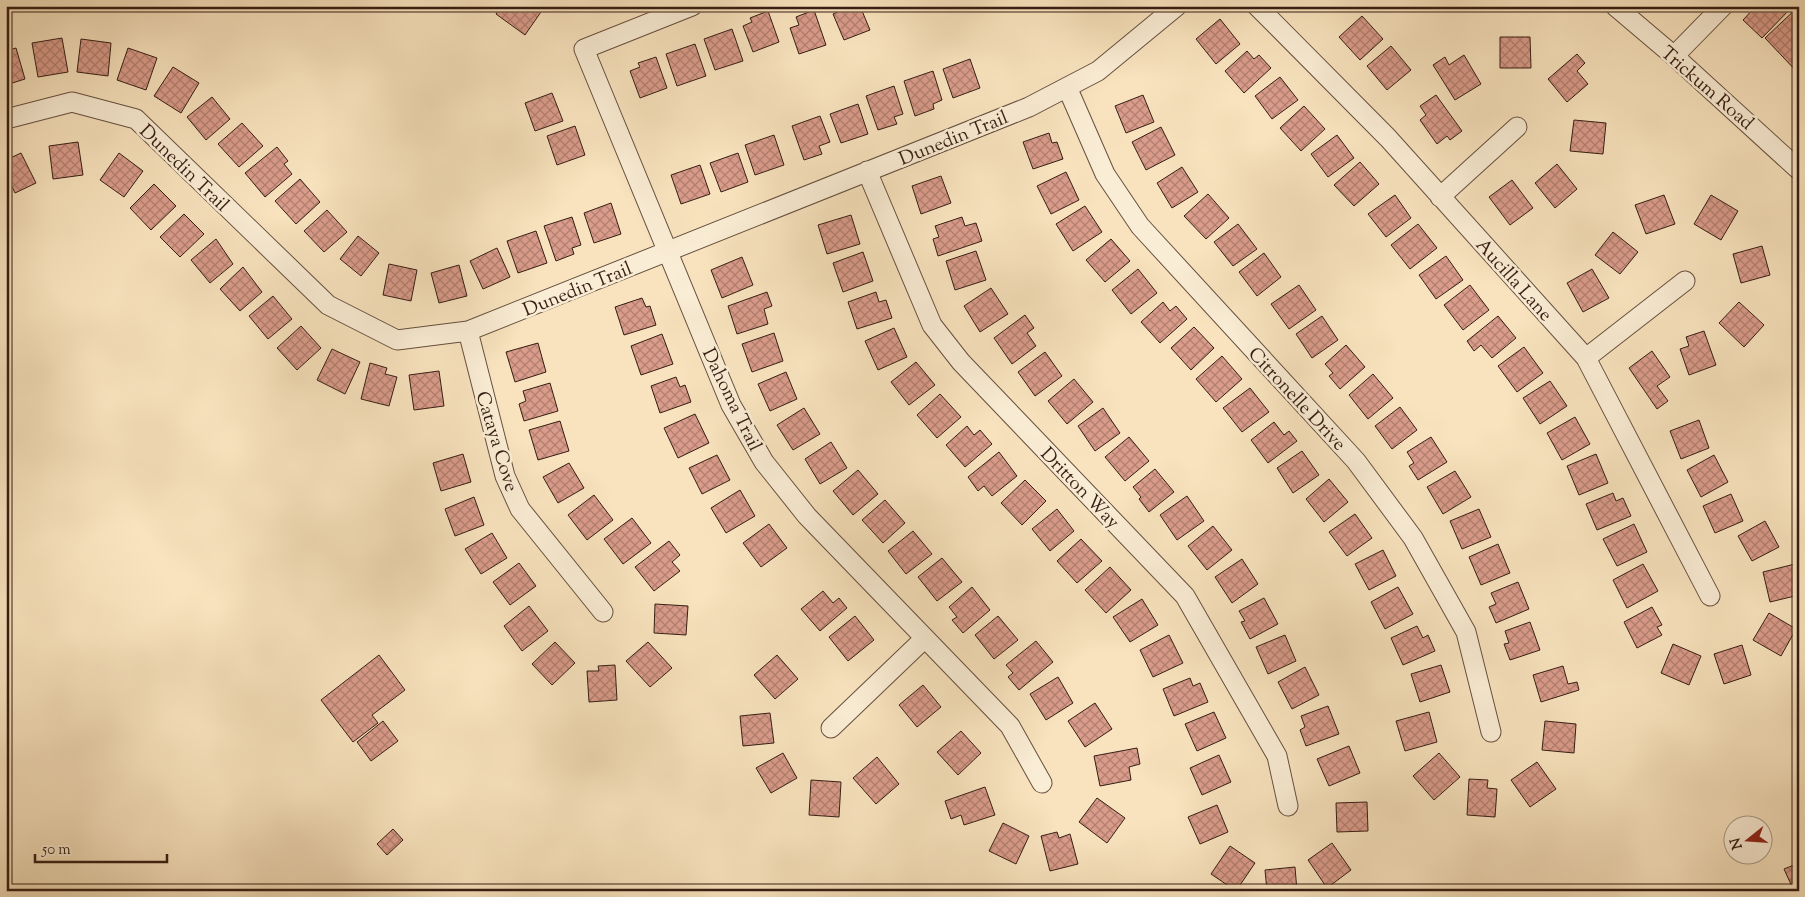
<svg xmlns="http://www.w3.org/2000/svg" width="1805" height="897" viewBox="0 0 1805 897" font-family="'Sorts Mill Goudy',serif">
  <style>
    .building { fill: url(#building-cross-hatch); stroke: #361e13 }
    .lines { fill: none; stroke-linecap: round; stroke-linejoin: round }
    .minor-casing { stroke: #664f3e; stroke-width: 21 }
    .minor { stroke: #faedd5; stroke-width: 19 }
    .labels { text-anchor: middle; stroke-width: 5; stroke-linejoin: round; paint-order: stroke }
    .street-label { font-size: 19px; fill: #361e13; stroke: #faedd5 }
  </style>
  <defs>
    <pattern id="building-cross-hatch" width="8" height="8" patternUnits="userSpaceOnUse" patternTransform="scale(1.25)"><rect width="8" height="8" fill="#da9c8b"/><path d="M0 0l8 8M0 8l8-8" fill="none" stroke="#b27f70"/></pattern>
  </defs>
  <rect width="100%" height="100%" fill="#f8e3be"/>
  <filter id="stains"><feTurbulence type="fractalNoise" baseFrequency=".004" numOctaves="4"/><feColorMatrix values="0 0 0 0 .2 0 0 0 0 .09 0 0 0 0 .02 0 0 0 .5 -.17"/></filter>
  <radialGradient id="worn" r=".72"><stop offset=".6" stop-color="#630" stop-opacity="0"/><stop offset="1" stop-color="#630" stop-opacity=".3"/></radialGradient>
  <path class="building" d="M501,6H538L543,9L525,35L496,14Z
    M839,6H860L870,30L844,40L833,14L841,10Z
    M1756,6H1793L1762,38L1743,20Z
    M1799,6V74L1765,38Z
    M814,10L826,45L799,54L790,28L799,25L796,17Z
    M768,11L779,42L753,52L743,26L752,22L750,18Z
    M1362,16L1383,39L1360,60L1339,37Z
    M1220,19L1240,44L1216,64L1196,39Z
    M732,29L743,61L715,70L704,39Z
    M1500,37H1530L1531,68H1500Z
    M62,38L68,72L38,77L32,43Z
    M81,39L111,43L108,76L77,72Z
    M695,44L706,76L677,86L666,54Z
    M1391,46L1411,70L1387,90L1367,66Z
    M16,48L25,79L6,85V51Z
    M128,48L157,58L146,90L117,80Z
    M1247,51L1254,59L1259,55L1271,68L1244,93L1225,71Z
    M1577,54L1585,63L1577,71L1588,84L1567,102L1548,79Z
    M1464,55L1481,84L1455,100L1433,65L1445,57L1449,65Z
    M656,57L667,88L640,98L630,71L640,67L638,63Z
    M970,59L980,88L953,98L943,69Z
    M173,67L199,83L181,113L154,96Z
    M933,71L942,100L933,104L934,109L915,116L904,81Z
    M1280,77L1298,100L1272,119L1255,96Z
    M894,86L903,114L894,117L897,124L878,130L866,96Z
    M552,93L563,121L535,131L525,103Z
    M1143,95L1154,122L1126,133L1115,106Z
    M1436,95L1462,131L1450,140L1447,136L1437,144L1420,120L1426,115L1420,106Z
    M212,97L230,119L206,140L187,117Z
    M858,104L868,134L841,143L830,114Z
    M1304,106L1325,129L1301,151L1280,128Z
    M820,116L830,142L819,146L822,154L804,160L792,126Z
    M1574,120L1606,123L1603,154L1570,151Z
    M242,123L263,146L239,167L218,144Z
    M575,126L585,155L557,165L547,136Z
    M1161,127L1175,155L1146,170L1132,142Z
    M1049,133L1052,143L1057,142L1063,159L1033,169L1023,142Z
    M774,135L784,165L755,175L745,145Z
    M1337,135L1354,158L1328,177L1311,154Z
    M78,142L83,175L53,179L49,146Z
    M277,147L288,161L284,164L292,174L265,197L245,173Z
    M21,153L36,183L15,193L6,174V160Z
    M119,153L143,171L124,197L100,180Z
    M738,153L748,182L721,192L710,163Z
    M1360,162L1379,184L1354,206L1334,185Z
    M1557,164L1577,189L1555,208L1535,183Z
    M700,165L710,194L681,204L671,175Z
    M1182,167L1198,192L1172,208L1157,183Z
    M1066,172L1079,200L1051,214L1037,186Z
    M941,176L951,203L921,214L912,186Z
    M300,179L320,202L296,224L275,201Z
    M1512,180L1533,208L1510,225L1489,197Z
    M154,184L176,206L151,230L130,208Z
    M1208,194L1229,218L1206,239L1184,216Z
    M1395,195L1411,218L1386,237L1368,214Z
    M1664,195L1675,224L1646,234L1635,205Z
    M1711,195L1738,211L1721,240L1694,224Z
    M611,203L621,234L594,243L584,213Z
    M1085,206L1102,232L1073,251L1056,224Z
    M327,210L347,232L324,252L304,231Z
    M184,214L204,234L180,257L160,237Z
    M851,215L860,244L827,254L818,225Z
    M572,217L581,245L572,248L574,254L556,261L544,226Z
    M962,217L965,226L976,223L982,241L938,256L933,239L939,237L935,226Z
    M1238,224L1257,249L1233,266L1214,242Z
    M1418,224L1437,248L1410,269L1391,245Z
    M536,231L547,263L518,273L507,241Z
    M1613,232L1638,252L1620,274L1595,255Z
    M358,236L379,253L361,276L340,259Z
    M216,239L233,264L210,283L191,260Z
    M1111,239L1130,261L1105,282L1086,260Z
    M1762,246L1770,275L1741,283L1733,254Z
    M497,248L510,277L483,289L470,261Z
    M976,251L986,280L955,290L946,261Z
    M863,252L873,281L843,292L833,263Z
    M1264,253L1281,277L1257,296L1239,272Z
    M1446,256L1463,280L1436,299L1419,275Z
    M742,257L753,285L722,298L711,270Z
    M389,264L417,270L411,301L383,295Z
    M459,265L467,296L439,303L431,273Z
    M243,267L262,292L240,311L220,289Z
    M1138,269L1157,293L1131,314L1112,290Z
    M1592,269L1609,298L1583,312L1567,283Z
    M1299,285L1316,310L1289,329L1271,304Z
    M1470,285L1489,310L1463,330L1444,305Z
    M991,288L1008,314L980,332L964,306Z
    M767,292L772,306L764,309L768,324L737,334L728,306Z
    M876,292L879,302L886,300L892,318L857,329L848,302Z
    M273,296L292,319L268,339L249,316Z
    M642,298L646,307L650,306L656,325L624,335L615,307Z
    M1163,302L1170,311L1176,306L1187,319L1160,343L1141,322Z
    M1739,302L1764,325L1744,347L1719,323Z
    M1025,315L1034,328L1027,333L1036,346L1012,364L994,338Z
    M1322,316L1338,340L1312,358L1296,334Z
    M1498,316L1516,338L1492,358L1481,345L1474,351L1467,341Z
    M301,326L321,348L297,370L277,348Z
    M1194,327L1214,348L1191,370L1171,348Z
    M894,328L907,357L878,370L865,341Z
    M1704,331L1716,365L1689,375L1680,349L1689,346L1686,337Z
    M774,333L783,361L752,372L742,344Z
    M662,334L673,364L641,375L631,346Z
    M538,343L546,372L515,382L506,352Z
    M1346,345L1365,367L1340,389L1329,376L1333,373L1325,364Z
    M1524,347L1543,373L1517,392L1498,366Z
    M332,349L360,362L345,394L317,380Z
    M1652,351L1670,377L1657,386L1668,401L1657,409L1629,368Z
    M1045,352L1062,376L1035,396L1018,372Z
    M1222,356L1242,379L1216,402L1196,379Z
    M916,362L935,385L909,405L891,382Z
    M370,363L387,368L385,374L397,377L389,406L361,399Z
    M439,371L444,406L414,410L409,375Z
    M786,372L797,399L770,411L758,384Z
    M1373,374L1393,398L1368,419L1349,395Z
    M676,377L680,387L685,385L691,402L660,413L651,386Z
    M1074,379L1093,402L1067,424L1048,401Z
    M1550,381L1567,406L1540,424L1523,398Z
    M550,383L558,411L524,421L519,404L526,401L523,391Z
    M1250,388L1269,412L1242,432L1223,408Z
    M940,394L961,417L937,438L917,415Z
    M1400,407L1417,430L1392,449L1375,426Z
    M804,408L820,434L793,450L777,425Z
    M1103,408L1120,433L1095,451L1078,426Z
    M695,414L709,443L678,458L664,428Z
    M1575,417L1590,444L1562,460L1547,433Z
    M1699,420L1709,448L1681,459L1670,431Z
    M560,421L569,451L538,460L529,430Z
    M1274,422L1284,435L1289,431L1297,441L1268,463L1251,440Z
    M967,426L974,435L980,430L992,444L965,467L946,445Z
    M1129,437L1149,461L1125,481L1105,457Z
    M1431,437L1447,462L1418,480L1409,466L1414,463L1407,452Z
    M831,442L847,468L820,484L805,459Z
    M1302,451L1319,475L1293,493L1277,468Z
    M999,452L1017,476L992,496L984,486L978,491L968,477Z
    M463,454L471,482L441,491L433,463Z
    M1596,454L1608,483L1579,495L1567,466Z
    M717,455L730,480L702,494L689,468Z
    M1714,455L1728,482L1701,497L1687,470Z
    M569,463L584,488L558,503L543,477Z
    M1155,469L1174,492L1149,512L1139,499L1141,497L1133,487Z
    M858,470L878,494L853,515L833,491Z
    M1455,471L1471,497L1443,514L1427,487Z
    M1329,479L1348,502L1324,522L1306,499Z
    M1025,480L1046,501L1022,525L1001,503Z
    M740,490L755,516L726,533L711,508Z
    M1613,493L1616,501L1623,498L1631,516L1597,530L1586,504Z
    M1731,494L1743,521L1715,533L1703,506Z
    M594,495L613,520L587,540L568,515Z
    M1187,496L1204,521L1177,540L1160,515Z
    M474,497L484,525L455,536L445,509Z
    M885,500L905,523L883,543L862,520Z
    M1057,509L1074,531L1050,551L1032,529Z
    M1479,509L1491,537L1462,549L1450,521Z
    M1355,514L1372,538L1347,556L1329,532Z
    M632,518L651,543L623,564L604,539Z
    M1765,521L1779,547L1752,561L1738,536Z
    M769,524L787,548L761,567L743,543Z
    M1634,524L1647,552L1617,566L1603,539Z
    M1213,526L1232,550L1207,570L1188,546Z
    M913,531L932,554L906,574L888,551Z
    M492,533L507,558L481,574L465,549Z
    M1081,539L1102,561L1077,583L1057,561Z
    M669,541L680,555L672,562L680,571L654,591L635,567Z
    M1498,544L1510,573L1481,585L1469,557Z
    M1383,550L1396,576L1369,590L1355,564Z
    M942,558L962,582L937,601L918,577Z
    M1242,559L1258,584L1232,603L1215,577Z
    M519,563L536,586L510,605L493,582Z
    M1643,564L1658,591L1627,608L1613,580Z
    M1795,564L1799,580V595L1770,602L1763,572Z
    M1110,567L1131,590L1106,613L1085,590Z
    M1518,582L1529,609L1496,623L1489,607L1496,604L1491,593Z
    M972,587L990,610L963,633L952,620L957,617L949,607Z
    M1398,587L1413,614L1385,629L1371,602Z
    M823,591L833,603L839,598L847,608L820,631L801,609Z
    M1264,598L1278,624L1250,639L1241,622L1245,621L1239,611Z
    M1142,599L1158,625L1130,642L1113,617Z
    M655,604L688,606L686,635L654,633Z
    M529,606L548,631L522,651L504,626Z
    M1652,607L1662,625L1657,627L1662,635L1637,648L1624,622Z
    M1769,613L1796,629L1781,656L1753,640Z
    M855,616L874,640L848,661L829,637Z
    M998,616L1018,640L994,659L975,635Z
    M1530,622L1540,650L1510,660L1504,644L1509,643L1505,631Z
    M1417,626L1423,638L1428,635L1435,651L1403,665L1391,638Z
    M1169,635L1183,663L1153,677L1140,650Z
    M1285,635L1296,661L1268,674L1256,647Z
    M1036,641L1053,662L1019,690L1008,677L1013,673L1006,665Z
    M555,642L575,663L552,685L532,664Z
    M648,642L672,668L650,687L626,661Z
    M1673,644L1701,656L1689,685L1661,673Z
    M1742,645L1751,675L1724,684L1714,654Z
    M379,655L405,690L372,715L378,723L353,742L321,700Z
    M777,655L798,679L775,699L754,675Z
    M615,665L617,700L589,702L587,671H599L598,666Z
    M1441,665L1450,692L1420,702L1411,674Z
    M1563,666L1568,684L1577,682L1579,690L1541,702L1533,675Z
    M1305,667L1319,695L1292,709L1278,682Z
    M1058,677L1073,703L1046,720L1030,694Z
    M1190,678L1193,686L1200,683L1208,702L1174,716L1163,689Z
    M923,685L941,707L917,727L899,705Z
    M1095,703L1112,729L1085,747L1068,721Z
    M1328,706L1339,734L1306,746L1300,730L1305,727L1301,716Z
    M1214,712L1226,738L1197,751L1185,724Z
    M1429,712L1437,742L1405,751L1396,721Z
    M770,713L774,743L743,746L740,716Z
    M383,721L398,741L371,761L357,742Z
    M1545,721L1576,724L1574,753L1542,750Z
    M961,731L981,753L958,775L937,752Z
    M1349,746L1360,773L1329,786L1317,759Z
    M1137,748L1140,764L1129,767L1131,780L1100,786L1094,756Z
    M783,753L797,778L771,793L756,768Z
    M1439,753L1460,777L1434,800L1413,776Z
    M1219,755L1231,782L1202,795L1190,768Z
    M877,757L899,784L876,804L853,778Z
    M1537,762L1556,789L1530,807L1511,780Z
    M1469,779L1488,780L1487,788L1497,789L1495,817L1467,815Z
    M811,780L841,782L839,817L809,815Z
    M985,787L995,815L964,825L961,815L951,819L945,801Z
    M1097,798L1125,818L1107,843L1079,822Z
    M1367,802L1368,831L1337,832L1336,803Z
    M1217,805L1228,832L1200,844L1188,817Z
    M1003,823L1029,836L1016,864L989,851Z
    M393,829L403,840L387,855L377,844Z
    M1057,832L1059,838L1070,834L1078,864L1050,871L1041,836Z
    M1332,843L1351,870L1327,888L1308,860Z
    M1230,846L1255,863L1236,891L1211,874Z
    M1799,863V891H1794L1784,869Z
    M1295,867L1297,891H1267L1265,870Z"/>
  <g class="lines">
    <defs>
      <path id="minor" d="M692,6L584,49L731,405L764,462L807,516L1010,726L1042,783
        M1257,6L1388,138L1586,358L1710,596
        M1615,6L1674,56L1799,170
        M1674,56L1723,6
        M1067,87L1105,174L1140,226L1356,461L1413,538L1466,632L1491,732
        M6,119L72,102L136,119L328,305L397,340L468,331L1029,107L1098,71L1177,6
        M867,171L932,325L961,362L1185,596L1277,756L1288,806
        M1440,197L1517,127
        M468,331L505,476L520,509L603,612
        M1586,358L1685,281
        M831,728L925,638"/>
    </defs>
    <use href="#minor" class="minor-casing"/>
    <use href="#minor" class="minor"/>
  </g>
  <g class="labels">
    <g class="street-label">
      <text transform="translate(1708 87) rotate(41)" y="7">Trickum Road</text>
      <text transform="translate(953 137) rotate(-22)" y="7">Dunedin Trail</text>
      <text transform="translate(185 167) rotate(44)" y="7">Dunedin Trail</text>
      <text transform="translate(1515 279) rotate(48)" y="7">Aucilla Lane</text>
      <text transform="translate(577 288) rotate(-22)" y="7">Dunedin Trail</text>
      <text transform="translate(1298 398) rotate(47)" y="7">Citronelle Drive</text>
      <text transform="translate(733 399) rotate(64)" y="7">Dahoma Trail</text>
      <text transform="translate(498 441) rotate(73)" y="7">Cataya Cove</text>
      <text transform="translate(1081 487) rotate(46)" y="7">Dritton Way</text>
    </g>
  </g>
  <rect width="1805" height="897" fill="none" stroke="#f8e3be" stroke-width="25"/>
  <rect x="8" y="8" width="1790" height="882" fill="none" stroke="#361e13" stroke-width="2.5"/>
  <rect x="12" y="12" width="1780" height="872" fill="none" stroke="#361e13"/>
  <g transform="translate(1748 840) rotate(253)"><circle r="24" fill="#faedd5" stroke="#ac9a87"/>
  <path d="M0-4L9 19L0 12L-9 19Z" fill="#8f2418"/>
  <text y="-8" font-size="14" font-weight="bold" text-anchor="middle" fill="#361e13">N</text>
  </g>
  <path d="M35 854v8h132v-8" fill="none" stroke="#361e13" stroke-width="2.5"/>
  <text x="42" y="854" font-size="15" fill="#361e13" stroke="#faedd5" stroke-width="4" paint-order="stroke">50 m</text>
  <rect width="100%" height="100%" filter="url(#stains)"/>
  <rect width="100%" height="100%" fill="url(#worn)"/>
</svg>
